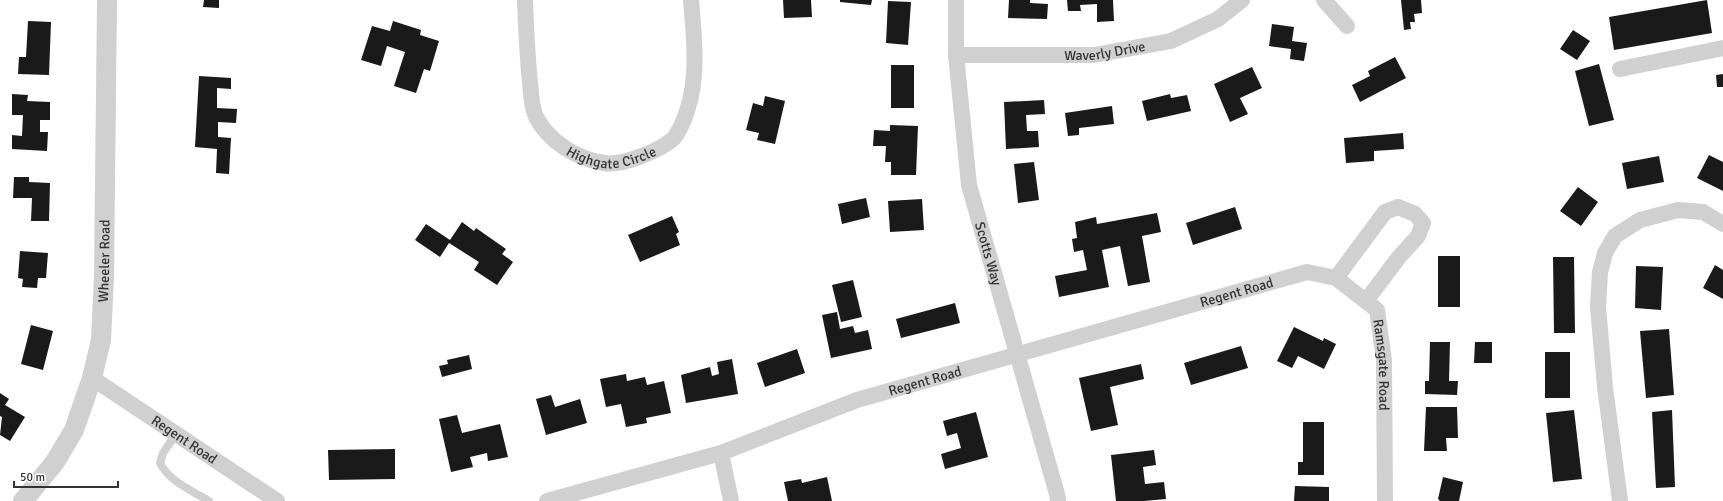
<svg xmlns="http://www.w3.org/2000/svg" width="1723" height="501" viewBox="0 0 1723 501" font-family="Signika,sans-serif">
  <style>
    .building { fill: #1a1a1a }
    .lines { fill: none; stroke-linecap: round; stroke-linejoin: round }
    .service { stroke: #d0d0d0; stroke-width: 8 }
    .minor { stroke: #d0d0d0; stroke-width: 16 }
    .tertiary { stroke: #d0d0d0; stroke-width: 20 }
    .labels { text-anchor: middle; stroke-width: 4; stroke-linejoin: round; paint-order: stroke }
    .street-label { font-size: 14px; fill: #333; stroke: #fff }
  </style>
  <rect width="100%" height="100%" fill="#fff"/>
  <path class="building" d="M204,0H219V8L203,7Z
    M783,0H811L812,17L784,18Z
    M840,0H872L871,5L840,2Z
    M1009,0H1030V3L1048,4L1047,19L1008,18Z
    M1067,0H1113L1114,21L1097,22V4L1080,5L1081,11H1068Z
    M1401,0H1421L1422,13L1414,14L1415,22H1410L1411,29L1404,30Z
    M1707,0L1712,33L1614,50L1609,17Z
    M888,1L911,2L908,45L886,43Z
    M28,21L51,22L49,75L18,74L19,57H26Z
    M393,21L421,30L420,35L439,41L430,71L424,69L416,93L394,86L405,52L387,46L381,66L361,60L372,26L390,31Z
    M1272,24L1294,27L1292,41L1307,43L1304,61L1290,59L1291,49L1269,46Z
    M1573,30L1590,41L1577,60L1560,49Z
    M1395,57L1406,78L1360,102L1352,85L1370,76L1368,71Z
    M1599,64L1614,120L1589,126L1575,71Z
    M891,65H914V108H891Z
    M1252,67L1262,88L1240,98L1248,114L1230,122L1214,84Z
    M1723,74V87H1717L1716,75Z
    M199,76L231,78V89L217,88V108L237,109L236,123L218,122V137L231,138L229,174L216,173L217,149L195,147Z
    M12,94L28,95L27,101L50,102V120H40V132H48L47,151L12,149V135L22,136L23,115H12Z
    M1170,94L1171,98L1187,95L1191,111L1147,121L1142,101Z
    M765,96L785,101L775,144L757,140L759,133L746,130L753,103L763,106Z
    M1044,100L1045,114L1026,115L1027,131H1038L1039,147L1006,149L1004,102Z
    M1112,106L1114,124L1079,128V135L1068,136L1065,113Z
    M890,125L918,126L916,175H891V162H885L886,146H873L874,130L890,131Z
    M1403,133L1404,149L1374,151V161L1346,163L1344,138Z
    M1709,155L1723,162V191L1697,178Z
    M1659,156L1664,182L1627,189L1622,163Z
    M1034,162L1039,200L1018,203L1014,164Z
    M14,177H29V182L50,183L49,221H31L32,198H13Z
    M1578,187L1598,202L1581,226L1560,211Z
    M866,198L870,217L842,224L838,204Z
    M922,199L924,230L890,232L888,201Z
    M1235,207L1242,229L1193,245L1186,223Z
    M1157,213L1161,232L1142,236L1150,282L1128,286L1120,246L1102,250L1109,287L1059,297L1055,276L1087,270L1083,250L1074,252L1072,239L1077,238L1075,222L1096,217L1097,224Z
    M672,216L679,232L676,234L680,245L640,262L628,235Z
    M462,222L474,231L476,228L506,249L502,254L513,262L497,285L474,270L479,262L449,243L440,257L415,240L426,224L450,240Z
    M20,251L48,253L46,278H38L37,288L22,287L23,279L18,278Z
    M1438,256H1460V307H1438Z
    M1553,257H1574L1575,333H1554Z
    M1715,265L1723,270V299L1703,288Z
    M1636,266L1663,267L1661,310L1635,308Z
    M853,280L862,317L841,322L832,285Z
    M955,303L960,323L901,338L896,319Z
    M837,312L840,329L853,326L855,333L868,330L872,349L831,358L822,315Z
    M31,325L53,331L43,370L21,364Z
    M1294,327L1323,341L1324,338L1336,344L1324,369L1298,356L1292,368L1277,361Z
    M1669,329L1674,395L1646,398L1640,331Z
    M1430,342H1450L1449,381H1458L1457,395L1425,394V381H1429Z
    M1475,342H1492V363H1474Z
    M1241,346L1248,368L1191,385L1184,363Z
    M797,349L805,373L765,387L757,363Z
    M1545,352H1570V398H1545Z
    M469,355L472,369L442,377L439,366L448,364L447,360Z
    M732,359L738,394L686,403L681,375L710,367L712,376L719,374L717,362Z
    M1141,364L1144,379L1110,387L1118,425L1091,431L1079,378Z
    M626,374L627,381L645,377L647,385L664,381L671,413L646,418L647,423L626,427L621,404L606,407L600,379Z
    M0,393L9,399L5,405L25,417L10,441L0,435L2,417L0,416Z
    M551,395L555,407L580,399L587,423L546,435L536,399Z
    M1426,407H1457L1458,438H1446L1447,451H1424Z
    M1574,410L1582,479L1553,482L1546,413Z
    M1672,410L1675,487L1656,488L1652,412Z
    M976,412L988,457L945,469L941,454L961,448L957,433L947,436L943,421Z
    M457,415L462,433L500,424L508,457L488,461L487,453L470,457L473,467L451,472L439,419Z
    M1303,422H1324V475H1298V462H1303Z
    M395,449V479L329,480L328,450Z
    M1154,450L1156,465L1143,467L1145,484L1164,482L1166,499L1144,501H1116L1111,455Z
    M827,477L832,501H788L784,482L801,479L802,483Z
    M1443,477L1463,482L1459,501H1440L1438,499Z
    M1295,486L1329,487V501H1294Z"/>
  <g class="lines">
    <path class="service" d="M176,434L163,453L160,463C170,482 191,490 209,501"/>
    <g class="minor">
      <path id="s1" d="M525,0C526,27 527,54 530,82C531,93 531,106 536,117C549,142 577,159 604,163C622,166 660,151 674,138C679,132 685,118 687,111C699,75 694,37 691,0"/>
      <path id="s2" d="M956,0V55L969,185L1057,494L1058,501"/>
      <path d="M1324,0L1347,26"/>
      <path id="s3" d="M956,55H1094L1171,41L1218,19L1242,0"/>
      <path d="M1620,69L1723,48"/>
      <path d="M1336,278L1385,212L1398,207L1415,214L1423,223L1418,236L1399,257L1366,301"/>
      <path id="s4" d="M92,378L277,501"/>
      <path d="M721,453L731,501"/>
      <path id="s5" d="M547,501L721,453L857,400L1307,272L1336,278L1377,310L1384,360L1385,501"/>
      <path d="M1620,501L1605,387L1598,307L1600,272L1605,253L1615,236L1640,220L1678,210L1703,212L1723,224"/>
    </g>
    <path class="tertiary" id="s6" d="M23,501L55,462L74,430L92,378L101,340L104,276L107,0"/>
  </g>
  <g class="labels">
    <g class="street-label">
      <text dy="5" stroke="none"><textPath href="#s3" startOffset="149">Waverly Drive</textPath></text>
      <text dy="5" stroke="none"><textPath href="#s1" startOffset="210">Highgate Circle</textPath></text>
      <text dy="5" stroke="none"><textPath href="#s2" startOffset="257">Scotts Way</textPath></text>
      <text dy="5" stroke="none"><textPath href="#s6" startOffset="261">Wheeler Road</textPath></text>
      <text dy="5" stroke="none"><textPath href="#s5" startOffset="721">Regent Road</textPath></text>
      <text dy="5" stroke="none"><textPath href="#s5" startOffset="931">Ramsgate Road</textPath></text>
      <text dy="5" stroke="none"><textPath href="#s5" startOffset="397">Regent Road</textPath></text>
      <text dy="5" stroke="none"><textPath href="#s4" startOffset="111">Regent Road</textPath></text>
    </g>
  </g>
  <path d="M14 481v6h104v-6" fill="none" stroke="#333333" stroke-width="2"/>
  <text x="20" y="481" font-size="12" fill="#333333" stroke="#ffffff" stroke-width="3" paint-order="stroke">50 m</text>
</svg>
